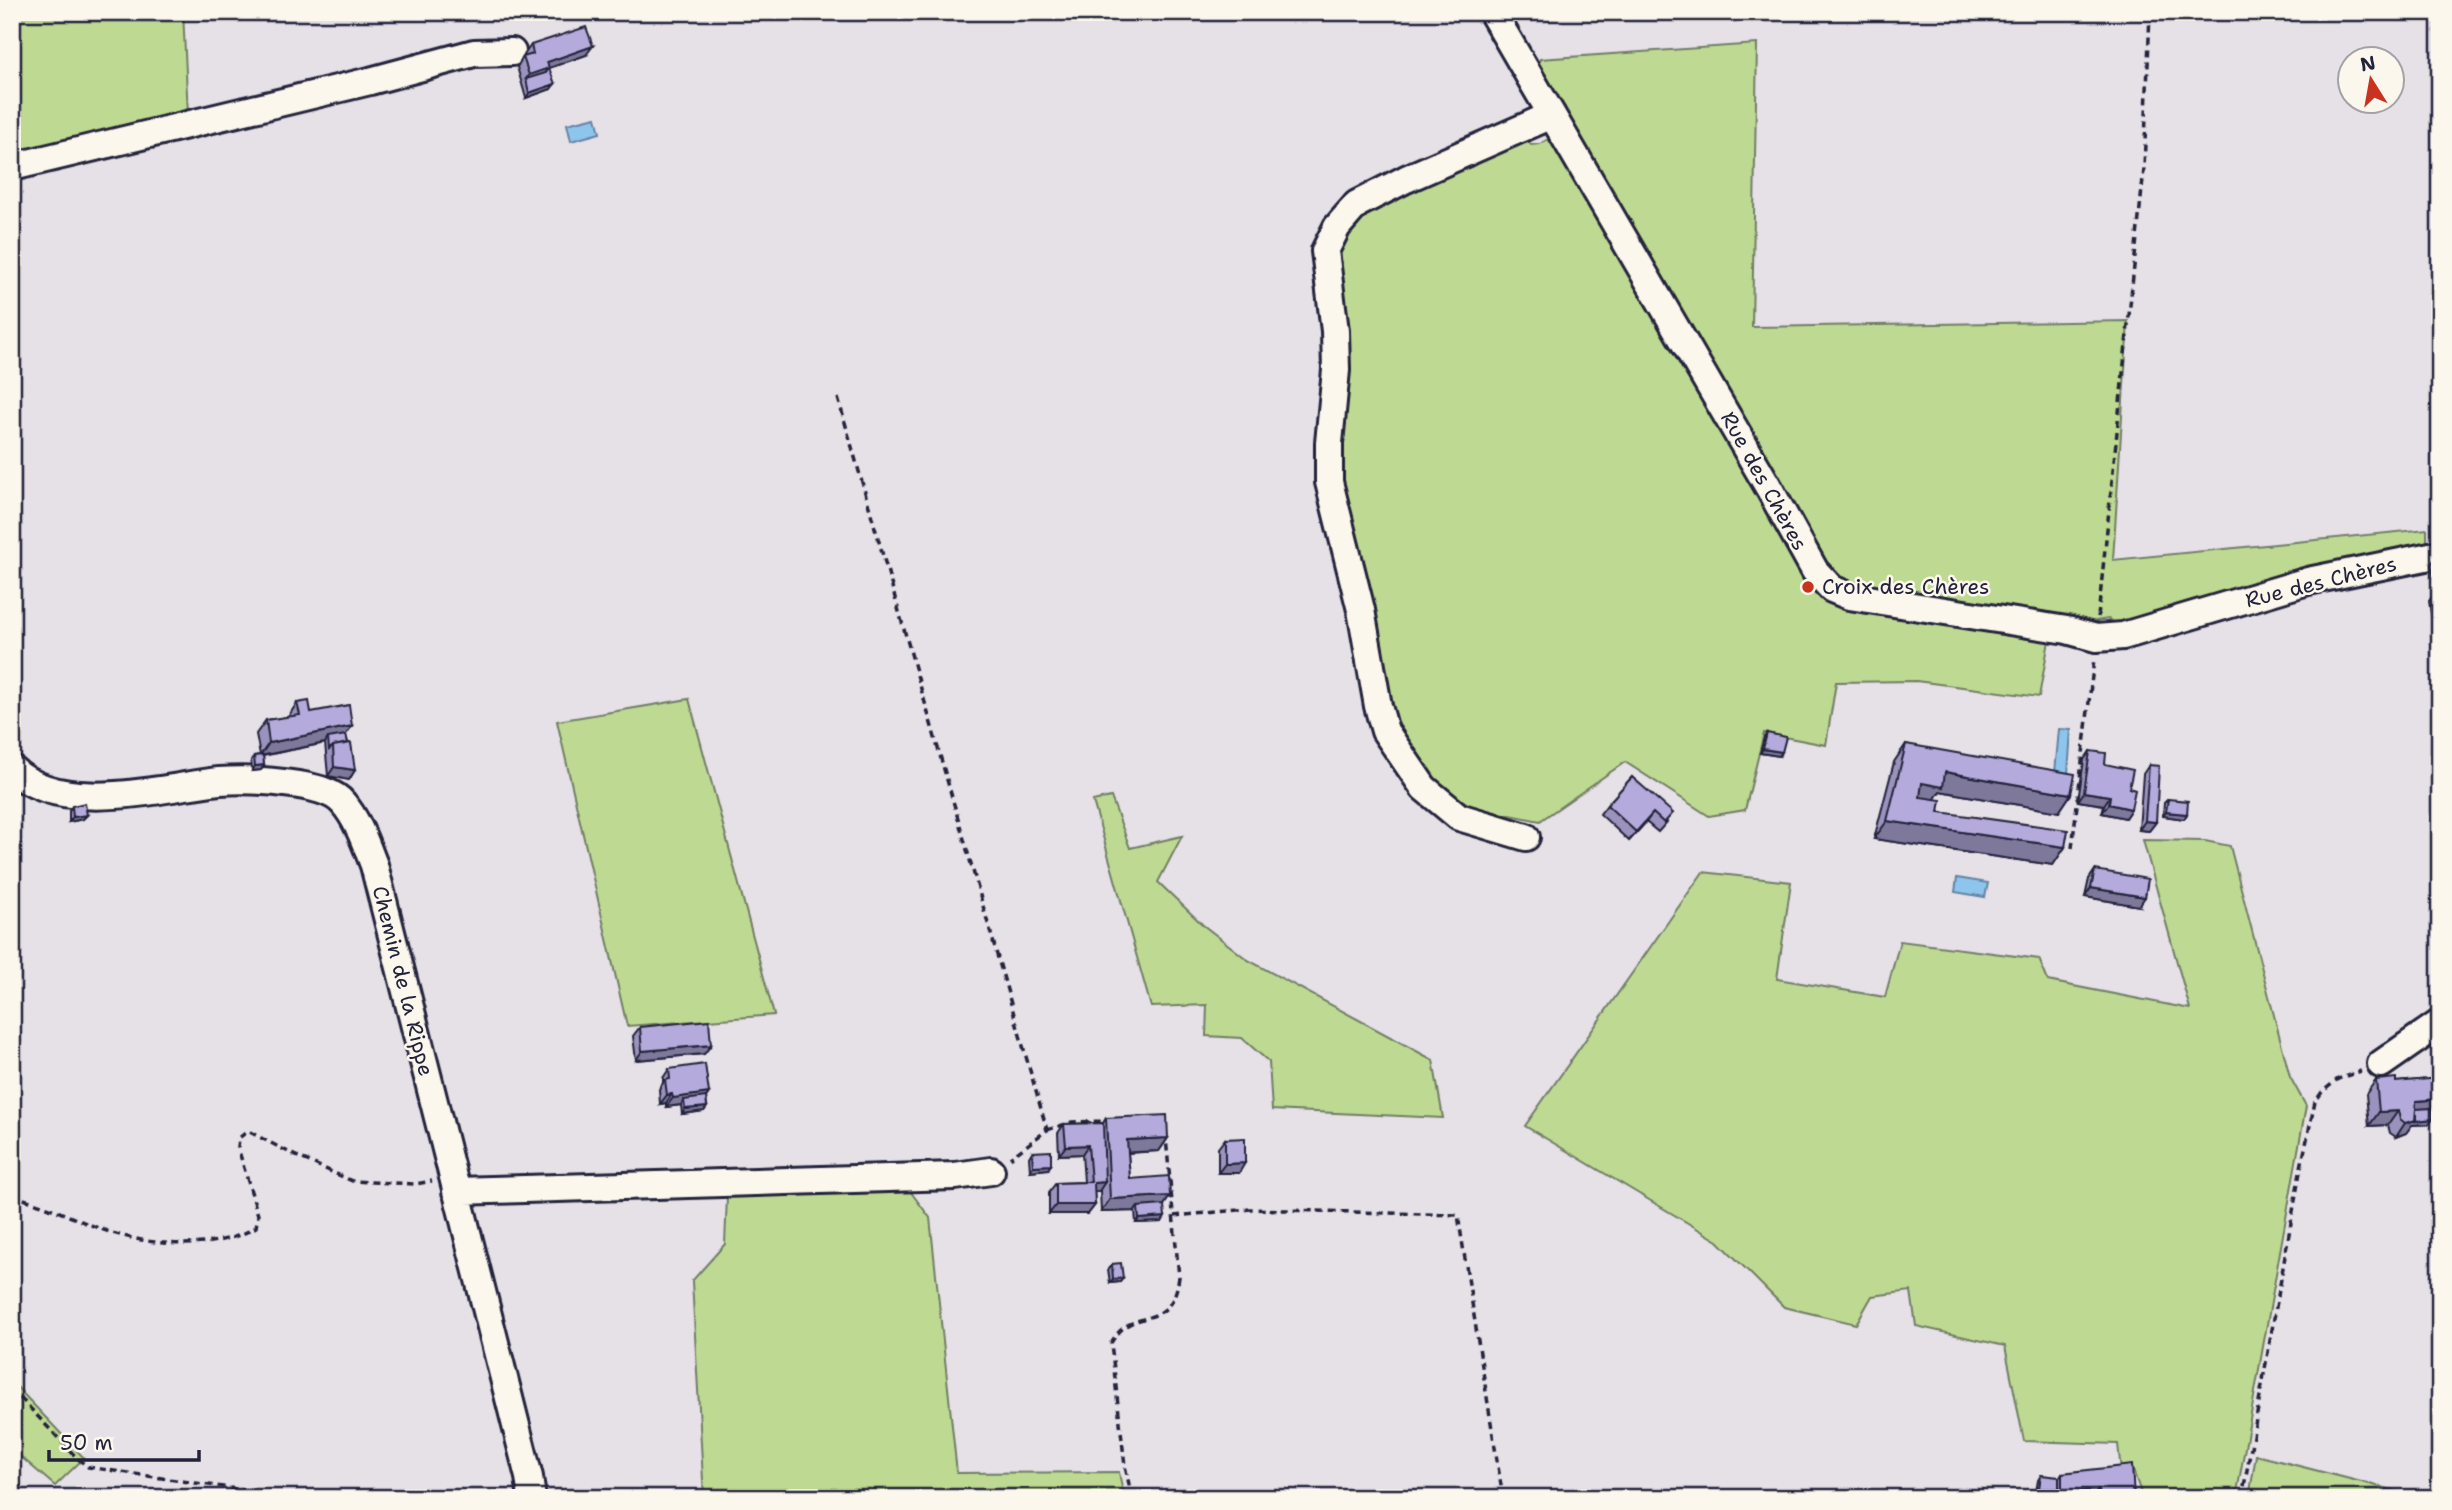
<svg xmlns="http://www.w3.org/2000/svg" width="2452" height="1510" viewBox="0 0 2452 1510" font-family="'Shantell Sans',sans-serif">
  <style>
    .green { fill: #beda92; stroke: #707e66; stroke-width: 2 }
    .water { fill: #8ec5ec; stroke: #6384a5; stroke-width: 2 }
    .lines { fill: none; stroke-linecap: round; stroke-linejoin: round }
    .minor-casing { stroke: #22223b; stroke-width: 32 }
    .path { stroke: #22223b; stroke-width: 3.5; stroke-dasharray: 7 5; stroke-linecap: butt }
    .minor { stroke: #fbf7ec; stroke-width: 26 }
    .wall { fill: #9b93bd; stroke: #22223b; stroke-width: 2 }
    .shaded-wall { fill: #7e789a; stroke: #22223b; stroke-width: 2 }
    .building { fill: #b4abdc; stroke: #22223b; stroke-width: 2 }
    .poi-dot { fill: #c8321e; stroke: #fbf7ec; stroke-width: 2.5 }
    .labels { text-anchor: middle; stroke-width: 5; stroke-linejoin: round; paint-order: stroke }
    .street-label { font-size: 21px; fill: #22223b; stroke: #fbf7ec }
    .poi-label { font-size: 21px; fill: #22223b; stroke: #fbf7ec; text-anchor: start }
  </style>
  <rect width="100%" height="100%" fill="#e6e0e7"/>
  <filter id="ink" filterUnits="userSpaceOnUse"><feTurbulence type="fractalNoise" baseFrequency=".0143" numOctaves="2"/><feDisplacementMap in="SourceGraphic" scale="14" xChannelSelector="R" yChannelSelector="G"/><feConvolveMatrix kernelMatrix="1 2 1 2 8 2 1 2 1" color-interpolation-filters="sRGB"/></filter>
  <g filter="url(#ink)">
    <path class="green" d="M12,12H183L188,114L12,154Z
      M1757,44L1752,327L2128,321L2113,560L2427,529V544L2125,628L2108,619L2078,624L1851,590L1820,554L1538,66L1540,59Z
      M1525,135L1531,145L1540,144L1555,135L1807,579L2050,635L2039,697L1916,681L1836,682L1826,745L1764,733L1745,810L1709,816L1625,762L1540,821L1475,808L1440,787L1407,747L1389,712L1338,497L1332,273L1348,223L1372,203Z
      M689,699L774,1015L627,1026L557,721Z
      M1111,797L1130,848L1182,836L1158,882L1203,925L1248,960L1433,1060L1443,1118L1272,1110L1269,1062L1242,1038L1206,1036L1207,1005L1151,1007L1093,801Z
      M2143,840L2205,841L2230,846L2290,1077L2306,1106L2236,1498H2180L2175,1493H2141L2133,1470L2121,1471L2118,1444L2024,1441L2005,1346L1916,1326L1911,1291L1872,1296L1856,1324L1784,1307L1718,1241L1525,1126L1703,872L1791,882L1777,979L1885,997L1900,941L2039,959L2048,981L2190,1009Z
      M910,1191L930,1218L957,1473L1119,1472L1124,1498H704L692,1281L725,1244L727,1197Z
      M12,1382L84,1458L55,1486L14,1451L19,1498H12Z
      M2256,1455L2424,1498H2249Z"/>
    <path class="water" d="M596,117L600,133L571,141L567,124Z
      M2059,729L2071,730L2068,774L2055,773Z
      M1957,878L1988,883L1985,897L1955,892Z"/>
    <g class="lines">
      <defs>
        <path id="minor" d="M1492,12L1769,488L1815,571L1832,589L1849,596L2067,630L2096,638L2123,636L2308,581L2440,554
          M12,167L370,81L474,53L512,52
          M12,769C61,816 159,788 219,781C245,779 274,781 299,785C314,788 333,791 343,803C358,820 366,845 374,865L529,1477L532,1498
          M1526,837L1459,817L1424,788L1385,731L1378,706L1361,610L1329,482V443L1336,370L1335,331L1325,251L1337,227L1357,204L1406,179L1552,115
          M2381,1064L2440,1023
          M456,1191L955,1176L991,1171"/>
      </defs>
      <use href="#minor" class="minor-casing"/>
      <path class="path" d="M838,398L1047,1130L1010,1158
        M2098,617L2144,169L2150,12
        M2072,848L2094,659
        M1047,1130L1072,1122L1106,1121
        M12,1196C44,1203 73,1219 104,1230C148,1246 215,1252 256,1227L258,1215L238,1148L239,1138L248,1131L294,1155L352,1181L415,1184L432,1181
        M1174,1216L1250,1209L1458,1215L1503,1498
        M12,1389L77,1458L88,1467L297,1498
        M1132,1498L1125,1466L1111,1343C1133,1303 1171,1335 1179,1277L1166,1138
        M2242,1498L2300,1172L2315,1102L2322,1092L2338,1079L2361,1071"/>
      <use href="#minor" class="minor"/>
    </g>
    <path class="wall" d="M531,45L586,55L549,68L551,89L526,98L517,67L523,57H525L524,55Z
      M2440,552V624L2433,625L2429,601L2432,597L2436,596L2431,564Z
      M297,703L346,735L355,770L349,780L328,776L325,743L263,756L264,765L261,770L252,771L251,760L254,756L260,755L256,734L266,720L288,717Z
      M1767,733L1779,756L1760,753L1764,738Z
      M1906,744L2071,794L2059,812L1940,791L1934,799L1939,812L2065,847L2053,865L1874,839L1894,762Z
      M2090,751L2129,788L2131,809L2125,818L2102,813L2104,805L2078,801L2084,760Z
      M2149,765L2156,822L2149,831L2139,830L2143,774Z
      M1632,777L1667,822L1658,832L1646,822L1629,841L1600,814L1607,805Z
      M2168,799L2187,814L2184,819L2163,816L2164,803Z
      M72,806L87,815L83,819L69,822V811Z
      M2095,870L2139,906L2085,897L2089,879Z
      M640,1027L711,1045L704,1054L636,1060L633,1036Z
      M669,1069L709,1093L706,1097L707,1107L704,1111L682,1114L681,1105L666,1107V1103L660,1104L659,1089L663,1083V1078Z
      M2440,1078V1105L2435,1112H2432L2433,1119L2429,1124L2412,1125L2406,1133L2396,1137L2390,1133L2388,1125L2369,1126L2366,1094L2376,1080L2396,1082Z
      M1106,1118L1168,1138L1159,1151L1128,1153L1130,1179L1170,1196L1164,1205L1162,1222L1136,1223L1135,1211L1101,1212L1100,1190L1094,1191L1095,1205L1088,1214H1049V1192L1056,1183L1084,1182L1082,1154L1059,1155L1058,1133L1064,1124L1103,1123Z
      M1225,1139L1239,1173H1218V1148Z
      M1032,1152L1048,1169L1030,1171L1029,1157Z
      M1112,1264L1123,1278L1120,1282L1110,1283L1108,1269Z
      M2062,1473L2134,1498H2035L2038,1480L2041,1475L2059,1478Z"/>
    <path class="shaded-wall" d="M593,46L586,55L549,68L543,77L526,79L529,75L547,62Z
      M555,84L551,89L526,98L529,93Z
      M2436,620H2440V624L2433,625Z
      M352,726L343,739L328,738L325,743L260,756L269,743Z
      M1763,749L1782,752L1779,756L1760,753Z
      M264,765L261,770L252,771L255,766Z
      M334,767L355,770L349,780L328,776Z
      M1945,772L2071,794L2059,812L1940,791L1931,805L1909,801L1922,783Z
      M2084,792L2110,796L2104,805L2078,801Z
      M2109,804L2131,809L2125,818L2102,813Z
      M2166,812L2187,814L2184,819L2163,816Z
      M1653,813L1646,822L1629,841L1636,832Z
      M87,815L83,819L69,822L73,817Z
      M1887,821L2065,847L2053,865L1874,839Z
      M2145,821L2156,822L2149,831L2139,830Z
      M2091,888L2145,897L2139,906L2085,897Z
      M711,1045L704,1054L636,1060L642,1051Z
      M709,1093L703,1102L684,1100L681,1105L666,1107L673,1098Z
      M672,1094L666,1103L660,1104L667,1095Z
      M2440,1099V1105L2435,1112L2410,1114L2416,1101Z
      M707,1107L704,1111L682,1114L685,1109Z
      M2398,1111L2388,1125L2369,1126L2379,1112Z
      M2433,1119L2429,1124L2412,1125L2406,1133L2396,1137L2405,1123L2416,1120Z
      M1168,1138L1159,1151L1117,1153L1127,1140Z
      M1088,1145L1082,1154L1059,1155L1066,1146Z
      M1245,1163L1239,1173H1218L1225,1164Z
      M1051,1165L1048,1169L1030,1171L1033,1166Z
      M1105,1182L1099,1191L1087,1192L1094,1183Z
      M1170,1196L1161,1210L1138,1207L1135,1211L1101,1212L1110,1199Z
      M1056,1205H1095L1088,1214H1049Z
      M1165,1217L1162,1222L1136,1223L1139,1219Z
      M1123,1278L1120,1282L1110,1283L1113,1279Z
      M2099,1489L2092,1498H2041L2062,1493Z"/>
    <path class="building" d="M586,27L593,46L547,62L549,68L529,75L523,57L533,54L531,45Z
      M549,68L555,84L529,93L526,79L546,73Z
      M2440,596V620H2436L2432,597Z
      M309,701L311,712L349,705L352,726L269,743L266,720L300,715L297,703Z
      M1767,733L1786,737L1782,752L1763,749Z
      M346,735L348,743L333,746L329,750L328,738Z
      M351,743L355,770L334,767L333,746Z
      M1906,744L2075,774L2071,794L1945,772L1943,787L1922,783L1920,797L1941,800L1939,812L2068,830L2065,847L1887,821Z
      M2090,751L2106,753L2105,764L2133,770L2129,788L2135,790L2131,809L2109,804L2110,796L2084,792Z
      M263,755L264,765L255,766L254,756Z
      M2149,765L2159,766L2156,822L2145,821Z
      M1632,777L1673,813L1664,823L1653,813L1636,832L1607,805Z
      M2168,799L2188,801L2187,814L2166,812Z
      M85,803L87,815L73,817L72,806Z
      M2095,870L2148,879L2145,897L2091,888Z
      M709,1020L711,1045L642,1051L640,1027Z
      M705,1064L709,1093L673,1098L672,1094L667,1095L665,1080L670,1079L669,1069Z
      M2396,1078V1082L2440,1078V1099L2416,1101V1120L2405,1123L2400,1119L2398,1111L2379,1112L2376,1080Z
      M706,1097L707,1107L685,1109L684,1100Z
      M2432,1108L2433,1119L2415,1121L2416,1109Z
      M1167,1115L1168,1138L1127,1140L1130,1179L1169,1176L1170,1196L1110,1199L1106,1118Z
      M1103,1123L1105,1182L1094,1183L1095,1205H1056V1183L1091,1182L1088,1145L1066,1146L1064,1124Z
      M1245,1138V1163L1225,1164V1139Z
      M1051,1151V1165L1033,1166L1032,1152Z
      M1164,1205L1165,1217L1139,1219L1138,1207Z
      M1121,1263L1123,1278L1113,1279L1112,1264Z
      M2132,1465L2134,1498H2126V1496L2109,1498H2104V1496L2100,1497L2099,1489L2062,1493V1473Z
      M2041,1475L2059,1477V1493L2042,1491L2038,1495Z
      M2042,1491L2064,1493V1498H2041Z"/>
  </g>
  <circle class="poi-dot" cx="1808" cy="587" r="7"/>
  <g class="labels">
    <g class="street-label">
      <text transform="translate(1764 481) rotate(61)" y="7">Rue des Chères</text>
      <text transform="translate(2321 582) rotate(-14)" y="7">Rue des Chères</text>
      <text transform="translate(403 981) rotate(76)" y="7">Chemin de la Rippe</text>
    </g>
    <g class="poi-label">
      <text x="1822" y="594">Croix des Chères</text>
    </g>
  </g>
  <rect width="2452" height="1510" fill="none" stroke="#fbf7ec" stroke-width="42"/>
  <rect x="21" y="21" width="2410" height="1468" fill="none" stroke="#22223b" stroke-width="2.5" filter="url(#ink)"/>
  <g transform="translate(2371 80) rotate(349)"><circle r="33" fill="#fbf7ec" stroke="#a4a2a5" stroke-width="2"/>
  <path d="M0-5L12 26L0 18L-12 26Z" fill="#c8321e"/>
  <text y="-10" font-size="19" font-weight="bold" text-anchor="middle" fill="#22223b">N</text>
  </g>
  <path d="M49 1450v10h150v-10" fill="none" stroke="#22223b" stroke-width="3.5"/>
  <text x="60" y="1450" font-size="21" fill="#22223b" stroke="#fbf7ec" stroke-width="5" paint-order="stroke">50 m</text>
</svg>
